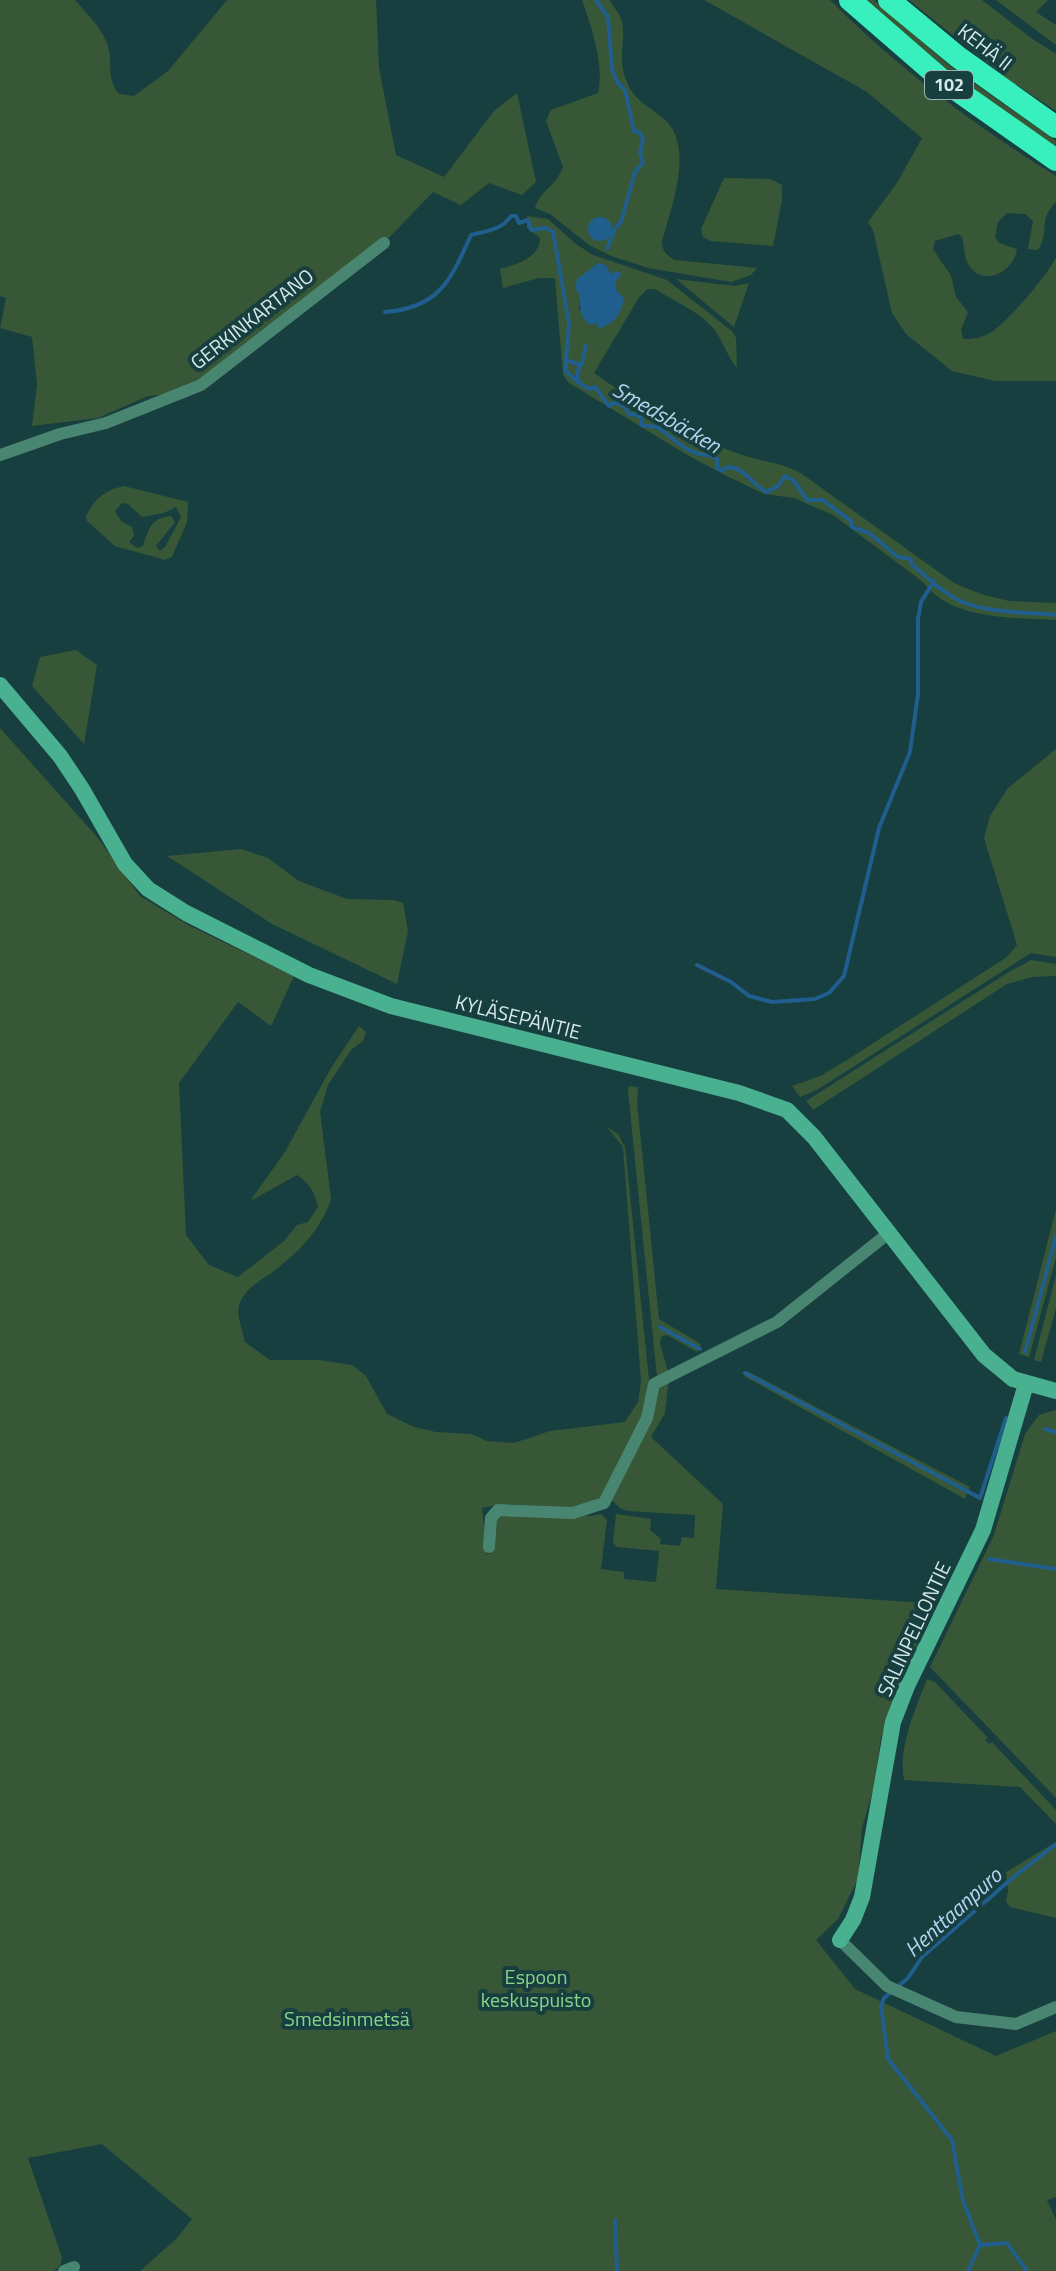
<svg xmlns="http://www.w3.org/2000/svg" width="1056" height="2271" viewBox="0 0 1056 2271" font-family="'Titillium Web',sans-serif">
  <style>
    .green { fill: #375736; fill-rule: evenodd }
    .water { fill: #205e8d }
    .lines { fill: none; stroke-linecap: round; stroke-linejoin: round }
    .stream { stroke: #205e8d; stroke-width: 4 }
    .street { stroke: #498671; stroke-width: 12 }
    .secondary { stroke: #49b190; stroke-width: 16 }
    .highway { stroke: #38f0be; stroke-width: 22 }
    .labels { text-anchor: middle; stroke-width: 8; stroke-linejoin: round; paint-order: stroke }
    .shield { fill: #183f3f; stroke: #9cb7b6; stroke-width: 2 }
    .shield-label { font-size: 18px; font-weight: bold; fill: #d5eae9 }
    .street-label { font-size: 20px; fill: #d5eae9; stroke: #183f3f }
    .park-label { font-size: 20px; fill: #89d488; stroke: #183f3f }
    .water-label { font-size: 22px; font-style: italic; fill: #b5d4f0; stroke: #183f3f }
  </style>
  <rect width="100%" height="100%" fill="#183f3f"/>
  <path class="green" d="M0,0H75C85,12 100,26 106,41C115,61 104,75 119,94L134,96L168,71L227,0H376L379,68L396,155L444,177L494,111L517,93L536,182L522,195L489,183L461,205L433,192L384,243L183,393L148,396L98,418L32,426L37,385L32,337L0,328L6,298L0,296Z
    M582,0H609C614,7 620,14 622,21C626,40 618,55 625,77C634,103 648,104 666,121C694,148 671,209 662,241C662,251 666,255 675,260L757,268L751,275L731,282L648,268L611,256L589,245L550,214L535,208C541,189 556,187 563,167L546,121L551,110L598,93C605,67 591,25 582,0Z
    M704,0H830C898,68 975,126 1056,176V202C1037,221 1051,229 1038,250L1028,249L1033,221L1025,214L1007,213L998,222L995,237L999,243L1017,249C1014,273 980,289 967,262C964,255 964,245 962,237L958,234L935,241L933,249L951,276L956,297L968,312L961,330L963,339C974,339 983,338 993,331C1010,319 1047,276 1056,257V381H995L952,371L906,334L892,313L873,230L868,222L897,183L922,138L867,92Z
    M865,0H874L951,67L1056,141V148L964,84Z
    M909,0H982L1031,38L1056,54V111L1006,78Z
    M996,0H1048L1036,12L1056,25V45Z
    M724,178L770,179L782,185V200L773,246L711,241L703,237L701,229Z
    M527,216L548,219L576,244L593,255L667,280L733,332L736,338L737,368C727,356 723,341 714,329C700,312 674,301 655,289H647L638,299L594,373C637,403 682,431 731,451C754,461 780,461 802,474L954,583L981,594L1009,601L1056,603V620C1012,617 952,621 923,582L833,515L794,498L764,494L727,476L689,456L569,383L563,375L555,278H539L503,288L500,269C517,264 540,258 540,238L527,228ZM598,263L611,275L616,291L598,329L597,323L579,309C581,289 582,278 598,263Z
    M676,279L735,286L749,283L734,327Z
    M124,486L188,502L187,522L172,557L165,560L115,546L87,521L86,516C95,498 105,490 124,486ZM122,503L128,504L142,517L164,513L176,507L181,517L165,547L160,551L156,546L175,522L171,516C152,517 148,529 143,546L137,548L129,542L134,536L132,527L121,521L115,511Z
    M76,650L97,665L84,744L32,686L40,657Z
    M0,728L98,838L140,896L188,925L294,976L271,1026L238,1002L179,1083L186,1235L209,1265L238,1277L284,1241L297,1225L308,1222L318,1207C314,1191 310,1184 297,1175L252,1200V1198L285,1152L331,1068L359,1026L366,1032L363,1041L351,1050L328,1085L320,1112L331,1199C322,1227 302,1249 279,1267C264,1280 246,1285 239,1305C236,1315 243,1331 245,1342L270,1360H319L352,1365L366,1376L387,1414L414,1427L436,1432L471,1434L487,1441L514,1443L550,1431L625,1422L638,1402L641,1381L623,1147L606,1126L618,1134L625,1147L649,1380L647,1407L602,1497L583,1508L502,1504L482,1508L487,1554L491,1553L493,1518L511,1509L590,1516L601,1514L607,1520L601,1569L624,1572V1579L656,1582L659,1551L617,1547L613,1543L616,1514L651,1519L650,1530L661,1539L660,1544L680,1546L682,1537L694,1538L695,1515L628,1511L620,1508L611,1499L656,1390L669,1378L665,1413L651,1437L723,1504L716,1589L924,1603L936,1597L881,1738L873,1790L862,1828L858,1879L838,1919L816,1940L855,1989L996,2056L1056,2031V2197L1047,2200L1056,2220V2271H140L176,2239L192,2219L102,2144L28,2158L62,2258L60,2266L54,2271H0Z
    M1056,749V957L1031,953L817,1090L800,1097L792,1086L820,1076L847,1060L1007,957L1017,945L984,838L990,816L1008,788Z
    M241,849L268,858L299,881L347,899L394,900L403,903L408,931L397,984L272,924L167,856Z
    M1031,960L1056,964V976L1033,977L1007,984L813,1110L806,1101L1007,973Z
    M629,1086L638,1087L637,1102L659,1319L701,1344L697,1352L667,1335L662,1336L660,1343L668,1372L657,1377L628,1091Z
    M1056,1209V1258L1029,1357L1019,1354Z
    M1056,1275V1308L1041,1362L1034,1360Z
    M747,1371L970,1487L965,1499L744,1376Z
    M1056,1410V1798L930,1667L994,1535L1025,1434L1039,1415Z
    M927,1679L935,1682L988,1738L985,1740L989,1744L992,1742L1056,1810V1824L1020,1787L904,1780C898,1747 915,1710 927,1679Z
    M1056,1842V1918L1010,1907L1006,1901L1008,1891L1006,1872Z"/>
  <path class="water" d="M588 229a12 12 0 1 1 24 0a12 12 0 1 1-24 0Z
    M598,263L606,265L611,274L617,271L622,274L615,282L617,291L624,298C620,315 616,323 598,329L597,323L591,325C578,318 581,306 579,293L575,289L577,279Z"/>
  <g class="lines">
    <path class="stream" d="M596,0L608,17L612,69L617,82L625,90L634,131L640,133L643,140L640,153L643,163L635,172L621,222L615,228L607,249
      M385,312C440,308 451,279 471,235C486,231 502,230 511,216H516L519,223L528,220L531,230L545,228L553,232L569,323L566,360L581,365
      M586,346L582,363L577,372L579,383L589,389L595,387L609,406L616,402L625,407L629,415L635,414L641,418L642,425C648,427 655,425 660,429C675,440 691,457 711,455L717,459V468L723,471L727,467C747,468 750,484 767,492L778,486L785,476L794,481L807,500H823L851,521L852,527L869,533L898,557L911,559V564C923,573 933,584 945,592C975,615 1021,611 1056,615
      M566,360V371L579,383
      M697,965L731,982L749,996L772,1002L815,999L829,993L844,976L879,828L910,752L918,694V619L921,602L934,581
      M660,1327L700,1349
      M1025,1352L1056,1236
      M745,1373L980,1498L1006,1418
      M1045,1429L1056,1432
      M989,1559L1056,1569
      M615,2220L617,2271
      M980,2245L1007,2243L1027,2271
      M968,2271L980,2245L963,2201L952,2140L888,2059L881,2006L884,1998L908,1978L922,1957L1010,1880L1056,1844"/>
    <path class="street" d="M0,455L60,434L106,423L201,385L384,243
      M489,1547L491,1518L498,1510L573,1513L604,1503L647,1418L654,1384L777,1322L890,1232
      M840,1940L887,1986L956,2017L1016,2024L1056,2007
      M64,2271L74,2267"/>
    <path class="secondary" d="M0,685L60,756L82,789L125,864L148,889L186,913L309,975L391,1006L739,1093L787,1110L814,1137L984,1355L1013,1379L1056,1391
      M840,1940L853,1920L862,1897L893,1722L907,1686L983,1530L1026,1384"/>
    <path class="highway" d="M850,0L941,79L1056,160
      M889,0L958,57L1056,127"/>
  </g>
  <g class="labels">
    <rect class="shield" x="925" y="71" width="48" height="28" rx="6"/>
    <g class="shield-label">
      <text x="949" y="91">102</text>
    </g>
    <g class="street-label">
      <text transform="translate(985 47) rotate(38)" y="7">KEHÄ II</text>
      <text transform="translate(252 319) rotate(-38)" y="7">GERKINKARTANO</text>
      <text transform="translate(518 1017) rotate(14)" y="7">KYLÄSEPÄNTIE</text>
      <text transform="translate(914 1629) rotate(-65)" y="7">SALINPELLONTIE</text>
    </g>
    <g class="park-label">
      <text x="536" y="1984">Espoon<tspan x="536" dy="23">keskuspuisto</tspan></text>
      <text x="347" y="2026">Smedsinmetsä</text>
    </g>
    <g class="water-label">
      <text transform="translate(667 417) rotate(30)" y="8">Smedsbäcken</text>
      <text transform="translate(953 1912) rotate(-42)" y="8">Henttaanpuro</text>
    </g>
  </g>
</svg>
